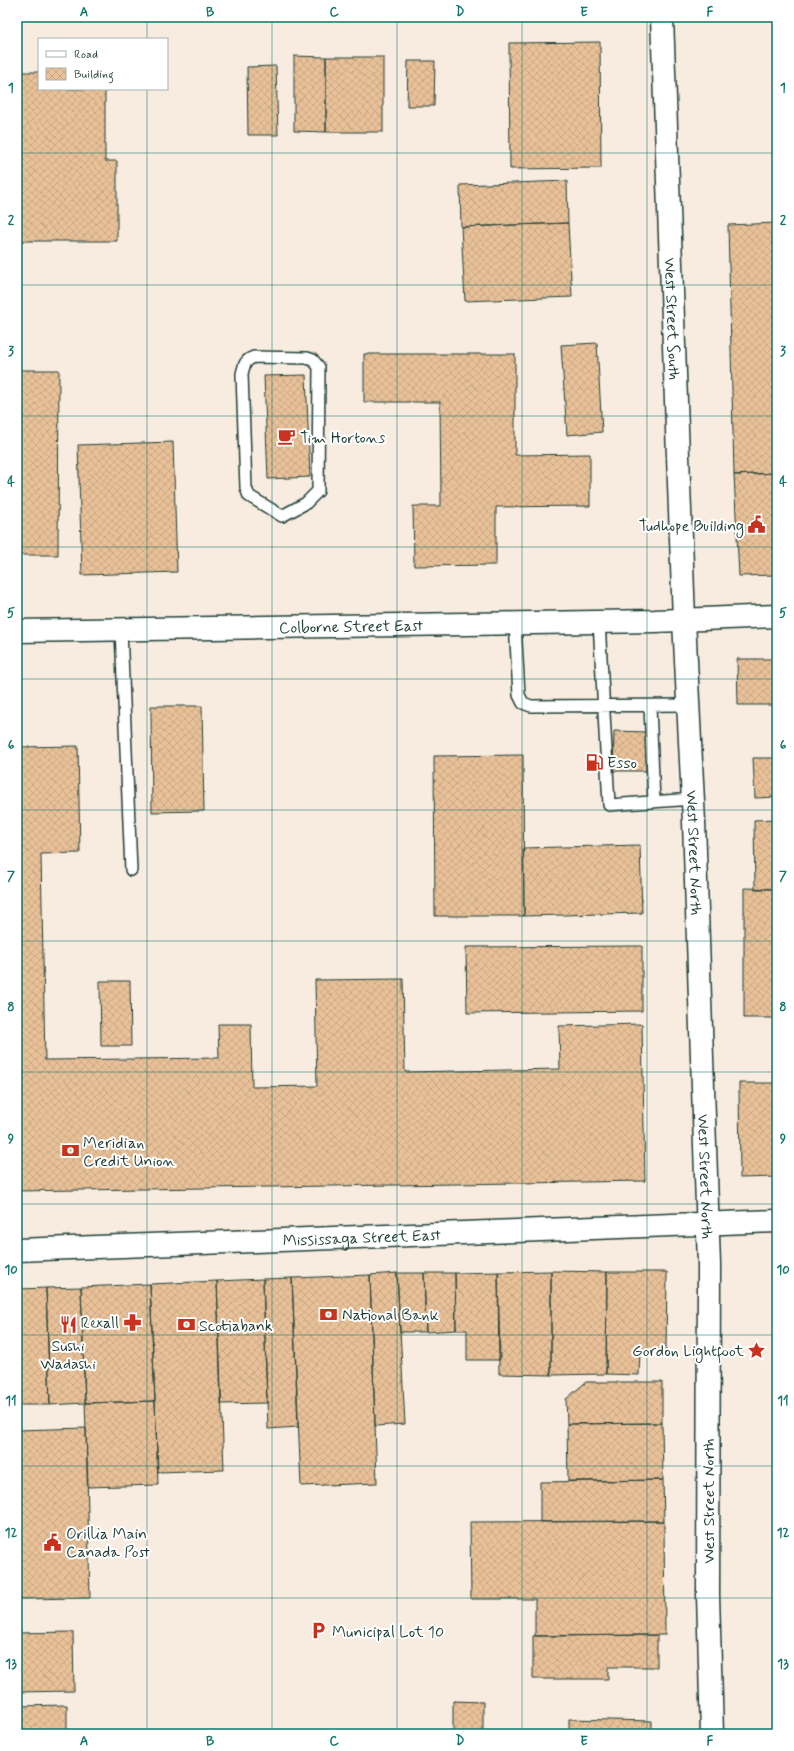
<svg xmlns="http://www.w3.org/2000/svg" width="794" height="1751" viewBox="0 0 794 1751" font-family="Mynerve,sans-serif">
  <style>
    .built { fill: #f8ece0; fill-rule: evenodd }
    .building { fill: url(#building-cross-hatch); stroke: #1f3d34 }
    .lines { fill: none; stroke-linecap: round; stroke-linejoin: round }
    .service-casing { stroke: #1f3d34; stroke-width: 14 }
    .tertiary-casing { stroke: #1f3d34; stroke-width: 25 }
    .secondary-casing { stroke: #1f3d34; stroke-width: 25 }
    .service { stroke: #fff; stroke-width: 11 }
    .tertiary { stroke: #fff; stroke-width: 22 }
    .secondary { stroke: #fff; stroke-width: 22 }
    .grid { fill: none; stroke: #0f766e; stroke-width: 1; stroke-opacity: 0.55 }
    .labels { text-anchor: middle; stroke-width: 4; stroke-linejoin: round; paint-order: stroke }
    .street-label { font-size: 16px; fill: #1f3d34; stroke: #fff }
    .poi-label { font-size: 16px; fill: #1f3d34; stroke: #fff; text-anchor: start }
    .neatline { fill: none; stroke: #0f766e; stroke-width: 1.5 }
    .grid-label { font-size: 13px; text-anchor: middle; font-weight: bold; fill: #0f766e }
  </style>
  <defs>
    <pattern id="building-cross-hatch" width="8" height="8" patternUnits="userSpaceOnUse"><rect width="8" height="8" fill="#e9c199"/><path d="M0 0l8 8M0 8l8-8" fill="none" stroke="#c7a784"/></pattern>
  </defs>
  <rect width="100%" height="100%" fill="#fff"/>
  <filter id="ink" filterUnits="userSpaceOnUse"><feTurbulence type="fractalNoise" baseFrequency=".025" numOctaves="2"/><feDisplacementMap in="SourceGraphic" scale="8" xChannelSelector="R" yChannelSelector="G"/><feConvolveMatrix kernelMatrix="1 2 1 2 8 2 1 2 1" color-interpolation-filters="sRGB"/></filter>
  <g filter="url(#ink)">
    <path class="built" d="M17,17H777V1734H17ZM39,39H167V89H39Z"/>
    <path class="building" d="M600,42L601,168L510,169L509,43Z
      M294,56L326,57V132L294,131Z
      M326,57H383V132H326Z
      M408,61H435L434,106H407Z
      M276,66L278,135H248L247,67Z
      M17,72H39V89H105V161H117V241H17Z
      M567,181L568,223L461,227L460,185Z
      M568,223L572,297L465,301L461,227Z
      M777,223V473L734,475L728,225Z
      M597,343L602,432L567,435L561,345Z
      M364,354H515V455L590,454V506L496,507V565L414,566L413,506H441L440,402H364Z
      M17,370H59L58,555H17Z
      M306,375L310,477L268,479L264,376Z
      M173,442L177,572L82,575L78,445Z
      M777,473V575L739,576L734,475Z
      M737,659H777V705H738Z
      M151,706H202L204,811L152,812Z
      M614,731L647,732L646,771H613Z
      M78,746L80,853L41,854L45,1060L219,1058L218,1024H251L252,1087L317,1086L315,980L403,979L405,1072L560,1069L559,1026L642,1024L645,1181L17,1191V747Z
      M523,755L524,916H435L434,756Z
      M753,758H777V797L755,798Z
      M777,819V889H755L754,820Z
      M640,845L642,913L524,916L523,848Z
      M744,888L777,889V1018H744Z
      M642,946V1011L467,1013L466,947Z
      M100,981H130L131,1046H101Z
      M739,1083H777V1177L740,1178Z
      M551,1271V1375L499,1374L498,1272Z
      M551,1271L607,1272L606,1374L551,1375Z
      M498,1272L500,1360H467V1330H456L455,1273Z
      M607,1272H667L666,1351H640L639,1375L606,1374Z
      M397,1273L405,1424L375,1426L370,1275Z
      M397,1273H424L426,1332H400Z
      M424,1273H455L456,1330L426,1332Z
      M370,1275L377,1483L301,1486L292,1278Z
      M292,1278L298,1427L268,1429L263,1279Z
      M263,1279L267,1403L221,1404L217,1281Z
      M217,1281L224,1470L158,1472L150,1284Z
      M150,1284L155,1401L85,1403L81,1287Z
      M81,1287L85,1403L50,1405L46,1288Z
      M46,1288L50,1405H17V1289Z
      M586,1382H662V1423L567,1424L566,1399Z
      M155,1401L158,1485L88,1487L85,1403Z
      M662,1423L663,1480L568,1481L567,1424Z
      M86,1428L90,1598L17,1599V1430Z
      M663,1480L664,1521L540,1522V1482Z
      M664,1521L665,1635L535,1636V1599H471L470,1522Z
      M73,1632L74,1691L17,1692V1633Z
      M657,1635V1667H608V1679H533V1636Z
      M453,1701L483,1702V1734H453Z
      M67,1705V1734H17V1706Z
      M569,1719L652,1721V1734H569Z"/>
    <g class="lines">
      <defs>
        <path id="service" d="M254,357L307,358L313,360L319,367L318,491L306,503L282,516L249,496L246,488L242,374C244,365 245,360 254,357Z
          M599,621L609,805L693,799
          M515,623L519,695L523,703L531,706L689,705
          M121,630L131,870
          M650,706L654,802"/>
        <g id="tertiary">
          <path id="s1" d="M662,17L684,620"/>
          <path id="s2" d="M17,1250L777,1221"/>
        </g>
        <g id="secondary">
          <path id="s3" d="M684,620L694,822L709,1264L708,1595L712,1734"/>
          <path id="s4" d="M17,631L655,621L777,616"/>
        </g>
      </defs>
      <use href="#service" class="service-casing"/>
      <use href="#tertiary" class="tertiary-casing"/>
      <use href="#secondary" class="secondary-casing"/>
      <use href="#service" class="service"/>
      <use href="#tertiary" class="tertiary"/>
      <use href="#secondary" class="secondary"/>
    </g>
  </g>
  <path class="grid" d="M147,17V39M272,17V1734M397,17V1734M522,17V1734M647,17V1734M147,89V1734M17,153H777M17,285H777M17,416H777M17,547H777M17,679H777M17,810H777M17,941H777M17,1072H777M17,1204H777M17,1335H777M17,1466H777M17,1598H777"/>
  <defs>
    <symbol id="cafe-bare" viewBox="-9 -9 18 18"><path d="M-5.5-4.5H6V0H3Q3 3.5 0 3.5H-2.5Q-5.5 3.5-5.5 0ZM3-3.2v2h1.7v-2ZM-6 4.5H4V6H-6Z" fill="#c8321e" stroke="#fff" stroke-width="2.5" paint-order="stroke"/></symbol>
    <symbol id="civic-bare" viewBox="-9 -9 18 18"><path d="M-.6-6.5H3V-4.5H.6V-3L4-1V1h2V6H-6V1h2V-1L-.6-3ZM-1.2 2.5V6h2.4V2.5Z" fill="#c8321e" stroke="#fff" stroke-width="2.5" paint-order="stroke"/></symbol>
    <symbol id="fuel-bare" viewBox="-9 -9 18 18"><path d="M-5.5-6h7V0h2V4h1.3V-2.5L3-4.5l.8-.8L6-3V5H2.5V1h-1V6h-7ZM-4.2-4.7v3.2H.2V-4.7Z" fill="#c8321e" stroke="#fff" stroke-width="2.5" paint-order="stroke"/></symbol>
    <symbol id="bank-bare" viewBox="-9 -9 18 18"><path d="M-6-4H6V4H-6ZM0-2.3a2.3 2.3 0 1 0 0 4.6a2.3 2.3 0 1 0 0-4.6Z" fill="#c8321e" stroke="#fff" stroke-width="2.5" paint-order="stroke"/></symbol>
    <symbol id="pharmacy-bare" viewBox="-9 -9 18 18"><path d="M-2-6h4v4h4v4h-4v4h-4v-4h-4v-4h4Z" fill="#c8321e" stroke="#fff" stroke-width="2.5" paint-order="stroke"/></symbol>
    <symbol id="restaurant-bare" viewBox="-9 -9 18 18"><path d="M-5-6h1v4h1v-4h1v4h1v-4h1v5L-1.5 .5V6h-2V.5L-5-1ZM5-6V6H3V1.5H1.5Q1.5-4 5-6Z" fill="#c8321e" stroke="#fff" stroke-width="2.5" paint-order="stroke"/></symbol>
    <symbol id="sight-bare" viewBox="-9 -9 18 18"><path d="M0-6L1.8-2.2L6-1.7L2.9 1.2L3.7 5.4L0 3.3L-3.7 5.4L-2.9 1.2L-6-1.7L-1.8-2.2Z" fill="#c8321e" stroke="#fff" stroke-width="2.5" paint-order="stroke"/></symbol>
    <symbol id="parking-bare" viewBox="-9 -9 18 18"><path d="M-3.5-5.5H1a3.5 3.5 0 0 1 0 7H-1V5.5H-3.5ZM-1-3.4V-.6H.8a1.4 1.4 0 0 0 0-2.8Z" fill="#c8321e" stroke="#fff" stroke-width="2.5" paint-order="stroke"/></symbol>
  </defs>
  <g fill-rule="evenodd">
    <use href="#cafe-bare" x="274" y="424" width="25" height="25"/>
    <use href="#civic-bare" x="744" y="512" width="25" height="25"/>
    <use href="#fuel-bare" x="582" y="750" width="25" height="25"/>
    <use href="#bank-bare" x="58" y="1138" width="25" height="25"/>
    <use href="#bank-bare" x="316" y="1302" width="25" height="25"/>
    <use href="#pharmacy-bare" x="120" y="1310" width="25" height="25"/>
    <use href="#restaurant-bare" x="56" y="1312" width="25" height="25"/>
    <use href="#bank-bare" x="174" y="1312" width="25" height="25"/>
    <use href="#sight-bare" x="744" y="1338" width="25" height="25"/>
    <use href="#civic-bare" x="40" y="1530" width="25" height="25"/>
    <use href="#parking-bare" x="306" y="1618" width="25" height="25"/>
  </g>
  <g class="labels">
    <g class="street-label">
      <text dy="6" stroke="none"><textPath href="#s1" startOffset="302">West Street South</textPath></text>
      <text dy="6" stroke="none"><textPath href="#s4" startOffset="334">Colborne Street East</textPath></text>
      <text dy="6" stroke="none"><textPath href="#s3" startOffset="233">West Street North</textPath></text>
      <text dy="6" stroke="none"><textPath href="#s3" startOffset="557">West Street North</textPath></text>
      <text dy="6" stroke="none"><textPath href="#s2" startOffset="345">Mississaga Street East</textPath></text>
      <text transform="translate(708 1501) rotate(-90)" y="6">West Street North</text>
    </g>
    <g class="poi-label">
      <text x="300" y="443">Tim Hortons</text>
      <text x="744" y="531" text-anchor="end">Tudhope Building</text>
      <text x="607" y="768">Esso</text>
      <text x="83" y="1148">Meridian<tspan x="83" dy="18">Credit Union</tspan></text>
      <text x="342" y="1320">National Bank</text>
      <text x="119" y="1328" text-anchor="end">Rexall</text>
      <text x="199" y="1331">Scotiabank</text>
      <text x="68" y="1351" text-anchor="middle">Sushi<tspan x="68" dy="18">Wadashi</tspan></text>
      <text x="744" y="1356" text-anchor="end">Gordon Lightfoot</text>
      <text x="66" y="1539">Orillia Main<tspan x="66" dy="18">Canada Post</tspan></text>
      <text x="332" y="1637">Municipal Lot 10</text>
    </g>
  </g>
  <rect width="794" height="1751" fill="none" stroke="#fff" stroke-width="44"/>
  <rect x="38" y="38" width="130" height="52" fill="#ffffff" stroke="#a5b1ae"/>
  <rect x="46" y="51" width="20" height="6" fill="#ffffff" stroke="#a5b1ae"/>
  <text x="74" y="58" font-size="12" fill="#1f3d34">Road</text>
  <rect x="46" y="68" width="20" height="12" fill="url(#building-cross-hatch)" stroke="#a5b1ae"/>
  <text x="74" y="78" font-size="12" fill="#1f3d34">Building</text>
  <rect x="22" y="22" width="750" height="1707" class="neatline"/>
  <g class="grid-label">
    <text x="84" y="16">A</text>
    <text x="210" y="16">B</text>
    <text x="334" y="16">C</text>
    <text x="460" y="16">D</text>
    <text x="584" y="16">E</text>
    <text x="710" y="16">F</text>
    <text x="11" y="92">1</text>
    <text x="783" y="92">1</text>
    <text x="11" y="224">2</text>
    <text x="783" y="224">2</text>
    <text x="11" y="355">3</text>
    <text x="783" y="355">3</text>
    <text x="11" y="486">4</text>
    <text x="783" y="486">4</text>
    <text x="11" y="617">5</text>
    <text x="783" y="617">5</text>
    <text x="11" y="749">6</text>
    <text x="783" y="749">6</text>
    <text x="11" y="880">7</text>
    <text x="783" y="880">7</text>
    <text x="11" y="1011">8</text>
    <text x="783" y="1011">8</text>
    <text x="11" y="1143">9</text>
    <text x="783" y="1143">9</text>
    <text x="11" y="1274">10</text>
    <text x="783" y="1274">10</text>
    <text x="11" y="1405">11</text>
    <text x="783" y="1405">11</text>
    <text x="11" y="1537">12</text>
    <text x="783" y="1537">12</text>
    <text x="11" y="1668">13</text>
    <text x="783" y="1668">13</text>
    <text x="84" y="1745">A</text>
    <text x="210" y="1745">B</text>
    <text x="334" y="1745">C</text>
    <text x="460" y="1745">D</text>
    <text x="584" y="1745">E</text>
    <text x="710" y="1745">F</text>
  </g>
</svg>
